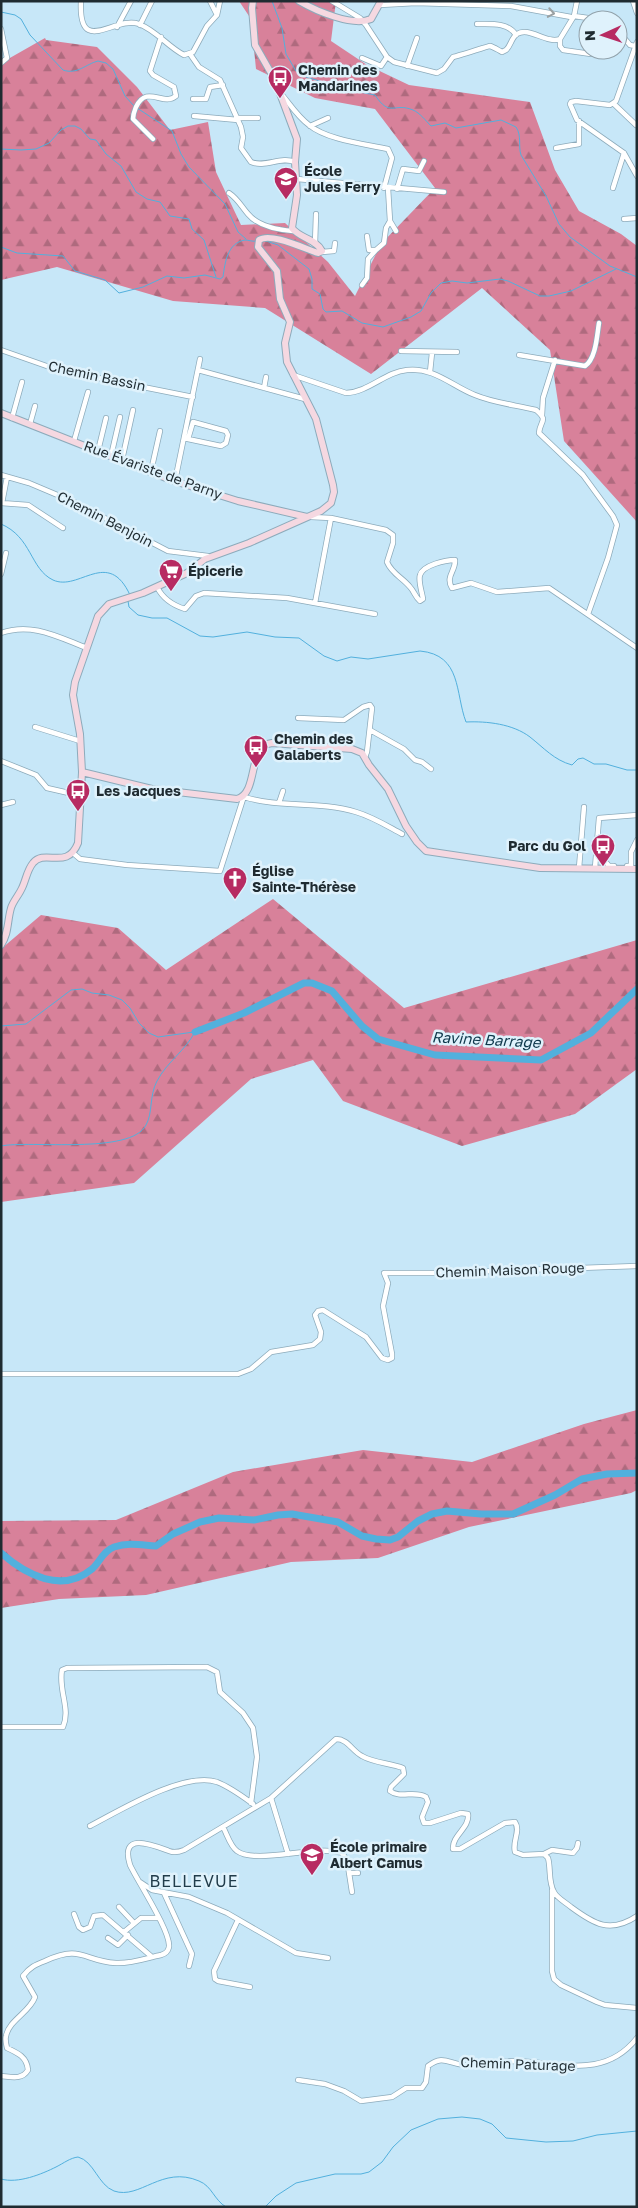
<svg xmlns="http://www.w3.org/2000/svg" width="638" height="2208" viewBox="0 0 638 2208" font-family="'Golos Text',sans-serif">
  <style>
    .forest { fill: url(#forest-firs) }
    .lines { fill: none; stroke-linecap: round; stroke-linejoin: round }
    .stream { stroke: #52b0dd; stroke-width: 1 }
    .river { stroke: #52b0dd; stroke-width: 7 }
    .street-casing { stroke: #8dabbb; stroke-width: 6 }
    .secondary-casing { stroke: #8dabbb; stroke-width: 8 }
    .street { stroke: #fff; stroke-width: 4.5 }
    .secondary { stroke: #f5d8e1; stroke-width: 6 }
    .oneway { stroke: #9aa0a2 }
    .labels { text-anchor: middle; stroke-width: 5; stroke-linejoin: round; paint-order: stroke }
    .poi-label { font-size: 14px; font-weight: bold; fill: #1f2b31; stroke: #dff2fc; text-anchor: start }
    .street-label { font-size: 14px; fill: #1f2b31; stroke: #dff2fc }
    .water-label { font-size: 15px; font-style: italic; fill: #0f394c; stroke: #dff2fc }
    .quarter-label { font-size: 16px; letter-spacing: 1px; fill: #213c4a; stroke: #dff2fc }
  </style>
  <defs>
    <pattern id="forest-firs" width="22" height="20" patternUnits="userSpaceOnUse" patternTransform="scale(1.25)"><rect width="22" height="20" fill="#d8819a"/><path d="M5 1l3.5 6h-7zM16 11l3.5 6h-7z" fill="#af6a7e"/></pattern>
  </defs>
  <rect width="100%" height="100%" fill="#c7e7f8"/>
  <path class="forest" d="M239,1H336L331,41L367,65L409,85L530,102L555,170L579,211L621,234L637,246V522L564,441L550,350L482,288L371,374L265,308L173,301L57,267L1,280V63L45,38L46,40L97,47L137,87L170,130L208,122L216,172L241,225L285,223L328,262L355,296L381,244L435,188L375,109L315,98L256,69L251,19Z
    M273,899L404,1008L637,940V1069L575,1114L462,1146L343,1101L313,1060L251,1079L134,1183L1,1202V949L41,915L118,928L166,970Z
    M637,1410V1490L631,1493L469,1527L378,1558L291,1562L146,1595L59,1599L1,1608V1521L116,1520L233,1472L363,1450L472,1462L584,1424Z"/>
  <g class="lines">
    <path class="stream" d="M272,1L282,28L286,54L296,71L306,77L323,82L344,83L359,92L375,95C390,118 394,102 413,110C420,113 426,121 431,126L445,123L456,128L501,120L516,127C522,136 518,146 521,155L546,196L559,224L570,237L610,266L637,277
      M1,12L15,15L21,19L30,35L63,70C77,75 86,64 98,61L106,63L113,69L125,96L134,106L172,131L181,154L189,167L225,204L238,232L246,239
      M1,149L21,150L36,149L49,143L61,130L68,126H75L81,129L90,139L96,140L106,154L121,166L136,192L147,199L160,202L170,216L189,219L192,229L204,240L216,277
      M266,241L278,245L309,269L312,279V289L320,294L323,309L326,312L342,311L362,323L383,327L411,317L421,311L431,293L441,283L452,281L467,283L500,279L508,281L540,296H549L571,291L616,269
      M1,247L17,253L63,256L75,271L105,280L119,293L143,287L167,276L184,278L205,275L220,279L223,277C225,263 227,243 245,240C249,240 252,242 257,241
      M1,524C32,537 30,569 53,580C79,592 108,547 130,595
      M128,601L129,607L138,615L152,618H167L200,636L213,637L247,632L275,637L299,638L324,656L337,661L351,657L368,659L420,651C462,655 455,693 466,722C487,721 513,724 530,737C544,748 554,760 572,765L578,759L583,758L594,764H606L627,770H637
      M1,1026L26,1024L71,990L82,989L92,993L109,995L122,1000L130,1008L139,1023L149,1033L158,1037L194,1032
      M1,1146C30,1140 131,1155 146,1125C153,1113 149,1096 157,1081C167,1062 185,1051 195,1032
      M1,2179C18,2184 42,2174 56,2167C64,2163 70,2158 78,2157C94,2161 98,2185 114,2191C140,2200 162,2165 199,2181C212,2186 214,2200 226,2207
      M265,2207L276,2196L296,2183L335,2174H361L369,2172L382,2162L393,2147L411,2130L438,2119L462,2117L480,2119L492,2124L506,2138L546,2142L573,2141L597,2135L637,2131"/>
    <path class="river" d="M195,1032L244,1013L304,983H312L332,991L362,1026L378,1039L435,1055L541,1060L591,1033L637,989
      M1,1553C26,1575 62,1594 92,1569C100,1562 103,1551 114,1547C129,1542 141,1545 156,1546L173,1534L200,1522L219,1518L254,1520L278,1515L292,1514L338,1522L362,1536L376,1539L390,1540L398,1537L418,1521L432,1514L447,1511L481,1514H513L555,1495L582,1479L607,1474L637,1473"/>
    <defs>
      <path id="street" d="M81,1C78,58 115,15 139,24C157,31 168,47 184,55L193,52L207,26L217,15L220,1
        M210,1L217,15
        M332,1L360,18L366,25L387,57L394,62L437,73L444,69L453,57C459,56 488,46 490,46C494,47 498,50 502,52L506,50C511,46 511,38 517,34C529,26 546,44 560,39L574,16L577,1
        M633,1L637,13
        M380,5L416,3L511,6L571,17
        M574,16L602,20
        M477,24C490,24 508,22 516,35
        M140,25L152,1
        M117,27L131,1
        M1,29L7,58L1,63
        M618,31L630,45L635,46
        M560,39V46L563,50L591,54
        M637,42L616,101L610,105L576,101L571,102L570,104L577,120L624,153L637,176
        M190,54L199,67L220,80L241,127L243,137L241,148L251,162C265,168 281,156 295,162
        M362,58L381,66L387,57
        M407,66L417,38
        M283,96C291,106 299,118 309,125C327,140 365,144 388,149L392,158L384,188
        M193,99H206L210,87L223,85
        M614,104L636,125
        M194,116L238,120
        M237,118H258
        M310,126L328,118
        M153,139L133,119C133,114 134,112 136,107C147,84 163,107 176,96L174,87L153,75L150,71L161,37
        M556,148L579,144V121
        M297,179L444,192
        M388,188L390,221L396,231
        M613,188L624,153
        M397,189L403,169L419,171L424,161
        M229,193C238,199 241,206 248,214C258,226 278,230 293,231
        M624,219L637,218
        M367,236L369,250H376L384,243L386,228L390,221
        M315,244L316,214
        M322,252L334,251L335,243
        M362,285L367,278L368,259L376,250
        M1,350L58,370L193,397
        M401,351L457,352
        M519,355L585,366C596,359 597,335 599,323
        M198,370L305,399
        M430,372L432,353
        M293,375L346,393C369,392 385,372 407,370C434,367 452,386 475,395C494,403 516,405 536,410C549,421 540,420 539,433L583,475L613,516L617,525L608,558L588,614
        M264,388L266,377
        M542,415L543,398L555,360
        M12,418L22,382
        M30,424L35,406
        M184,438L188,439L221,446L226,443L228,435L226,431L193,422L188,439
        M74,441L88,392
        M98,451L106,418
        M111,456L120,417
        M122,460L133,410
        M151,471L160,431
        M1,475L29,483L74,502L168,551L208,556
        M175,481L200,359
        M1,503L28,505L63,528
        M2,503L7,477
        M311,517L331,518L386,530L393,535V543L387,562C392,574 402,577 410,587C414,591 415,597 420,601L423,599C422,592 418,581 420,575C423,565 446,560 455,560C456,571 445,576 452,588L471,583L497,592L549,588L637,648
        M1,574L6,553
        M157,587C163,599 172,605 185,609L196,596L204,593L287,598L375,614
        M315,603L331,518
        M1,633C32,622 58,637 87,648
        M298,718L344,720L363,707L370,705L372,708L367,752L365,757
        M35,727L80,741
        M370,730L404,749L415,760L422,762L431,769
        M1,761L36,775L47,788L82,796
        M244,797C280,808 320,801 356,812C373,817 387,826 402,834
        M279,803L283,791
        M1,805L13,802
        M73,853L80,859L127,865L220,871L244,796
        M596,859H603L609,866H614
        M627,866H631V852L637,840
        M579,868L584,807
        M595,868L599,818L637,815
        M1,1374H238L251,1369L271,1352L313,1345L320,1339L321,1332L315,1315L318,1311L323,1310L366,1337L382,1358L388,1360L392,1358V1354L383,1306L388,1283L384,1273H435L637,1266
        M1,1727H63C71,1709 58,1690 62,1670L67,1668L207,1667L217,1672L220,1692L243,1713L253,1728L257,1757L251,1803
        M271,1798L288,1854
        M90,1826C119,1811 184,1771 217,1782C230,1787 242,1796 253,1804
        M223,1827C227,1834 230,1846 237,1851C255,1865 319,1844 342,1853L347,1860L352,1892
        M544,1854L552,1850L573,1853L577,1848L578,1843
        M349,1873H358
        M140,1882L152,1890L189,1897L227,1913L296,1953L328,1958
        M552,1890V1971L554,1979L561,1985L597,2002L605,2005L637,2008
        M164,1893L192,1954L189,1966
        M119,1907L134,1923
        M74,1914L79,1927L83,1930L90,1927L94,1916L103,1915L152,1957
        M238,1920L214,1971L215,1979L218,1981L250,1987
        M124,1932L141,1918H158
        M108,1938L118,1945L128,1935
        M1,2076C12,2077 22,2080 28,2070C27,2057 18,2053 7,2048C6,2044 5,2039 6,2036C9,2020 30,2012 35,1997L23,1976C30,1967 35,1965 45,1961C82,1944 83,1961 116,1963C130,1964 147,1958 161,1955C165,1954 168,1952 169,1947C171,1932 138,1882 130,1865C119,1830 155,1846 169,1851C174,1853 179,1852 184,1850L271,1798L336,1739C348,1739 352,1751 362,1756C374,1763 390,1763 403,1768L404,1774L391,1787L390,1791C400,1799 415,1790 426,1797L428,1802L422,1817L424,1823H430L461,1813L468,1814C470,1828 452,1835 453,1849H460L505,1823L515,1822C521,1831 512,1841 515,1852L523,1855L544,1854L548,1858C551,1868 548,1882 554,1892C557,1898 565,1902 571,1907C594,1924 610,1934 637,1916
        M298,2080L325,2084L344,2091L361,2101L392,2097L406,2088H422L426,2082L428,2066C444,2054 448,2064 465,2065C481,2066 498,2061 515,2061C560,2062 604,2080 637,2038"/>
      <path id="secondary" d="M299,1C316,11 353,27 371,19L381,1
        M1,413L171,480L238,501L307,517
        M82,772L152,789L237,799C256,794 250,758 263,745L272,743L352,749L362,753L369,765L388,789L406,826L417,842L426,851L540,868L637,869
        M1,945C9,933 7,922 11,908C13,901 19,895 22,888C26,880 27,870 33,863C45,848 67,871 78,843L82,772L80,734L73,695L75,682L98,616L109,604L143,593L187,573L205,559L249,543L321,511L331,503L334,492L333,485L316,419L287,362L285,343L290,322L280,299L277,271L258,247L259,240C271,232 305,249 318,253L322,251C316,239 299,238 292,228L297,195L295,162L297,139L275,80L255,45L252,8L253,1"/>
    </defs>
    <use href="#street" class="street-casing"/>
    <use href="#secondary" class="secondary-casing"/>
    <use href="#street" class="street"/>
    <use href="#secondary" class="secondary"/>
  </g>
  <defs><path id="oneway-chevron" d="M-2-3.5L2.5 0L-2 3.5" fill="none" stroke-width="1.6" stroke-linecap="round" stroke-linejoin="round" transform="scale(1.25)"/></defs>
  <use class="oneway" href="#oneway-chevron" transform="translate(551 13) rotate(10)"/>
  <defs>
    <symbol id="bus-pin" viewBox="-11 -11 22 30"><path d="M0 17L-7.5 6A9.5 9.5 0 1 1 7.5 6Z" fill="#b72b62" stroke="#dff2fc"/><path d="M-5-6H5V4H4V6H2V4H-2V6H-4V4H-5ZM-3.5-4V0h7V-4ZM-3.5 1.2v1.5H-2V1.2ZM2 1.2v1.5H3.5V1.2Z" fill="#fff"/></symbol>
    <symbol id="school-pin" viewBox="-11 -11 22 30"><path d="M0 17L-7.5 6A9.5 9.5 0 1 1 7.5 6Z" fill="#b72b62" stroke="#dff2fc"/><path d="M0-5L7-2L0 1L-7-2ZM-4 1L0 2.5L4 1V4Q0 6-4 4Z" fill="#fff"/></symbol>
    <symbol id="supermarket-pin" viewBox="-11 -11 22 30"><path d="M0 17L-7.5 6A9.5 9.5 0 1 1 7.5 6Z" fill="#b72b62" stroke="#dff2fc"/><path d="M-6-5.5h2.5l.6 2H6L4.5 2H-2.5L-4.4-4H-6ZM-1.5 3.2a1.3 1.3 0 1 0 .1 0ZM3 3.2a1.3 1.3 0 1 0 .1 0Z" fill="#fff"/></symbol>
    <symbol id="church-pin" viewBox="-11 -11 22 30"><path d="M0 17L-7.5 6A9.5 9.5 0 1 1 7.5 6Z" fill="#b72b62" stroke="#dff2fc"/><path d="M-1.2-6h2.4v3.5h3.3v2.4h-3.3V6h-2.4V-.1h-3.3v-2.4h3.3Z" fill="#fff"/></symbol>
  </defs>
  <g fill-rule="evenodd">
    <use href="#bus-pin" x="266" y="64" width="28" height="38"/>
    <use href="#school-pin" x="272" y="165" width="28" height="38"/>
    <use href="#supermarket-pin" x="157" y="557" width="28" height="38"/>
    <use href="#bus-pin" x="242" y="733" width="28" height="38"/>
    <use href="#bus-pin" x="64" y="777" width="28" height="38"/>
    <use href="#bus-pin" x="589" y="832" width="28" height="38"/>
    <use href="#church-pin" x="221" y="865" width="28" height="38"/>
    <use href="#school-pin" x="298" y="1841" width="28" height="38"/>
  </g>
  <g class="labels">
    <g class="poi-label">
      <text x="298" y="75">Chemin des<tspan x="298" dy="16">Mandarines</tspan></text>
      <text x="304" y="176">École<tspan x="304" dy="16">Jules Ferry</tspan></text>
      <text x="188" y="576">Épicerie</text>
      <text x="274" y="744">Chemin des<tspan x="274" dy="16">Galaberts</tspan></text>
      <text x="96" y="796">Les Jacques</text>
      <text x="586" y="851" text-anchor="end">Parc du Gol</text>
      <text x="252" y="876">Église<tspan x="252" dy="16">Sainte-Thérèse</tspan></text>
      <text x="330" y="1852">École primaire<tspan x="330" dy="16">Albert Camus</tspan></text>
    </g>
    <g class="street-label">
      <text transform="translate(97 376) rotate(12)" y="5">Chemin Bassin</text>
      <text transform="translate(153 470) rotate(20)" y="5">Rue Évariste de Parny</text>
      <text transform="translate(105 519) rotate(27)" y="5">Chemin Benjoin</text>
      <text transform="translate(510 1270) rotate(-2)" y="5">Chemin Maison Rouge</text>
      <text transform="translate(518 2064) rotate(2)" y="5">Chemin Paturage</text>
    </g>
    <g class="water-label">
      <text transform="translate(486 1040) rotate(3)" y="5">Ravine Barrage</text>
    </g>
    <g class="quarter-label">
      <text x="194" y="1887">BELLEVUE</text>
    </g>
  </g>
  <rect width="638" height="2208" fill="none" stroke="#1f2b31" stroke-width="5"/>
  <g transform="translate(603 35) rotate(267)"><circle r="24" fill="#dff2fc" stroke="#92a2ab"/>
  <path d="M0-4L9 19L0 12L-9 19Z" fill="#b72b62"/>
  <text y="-8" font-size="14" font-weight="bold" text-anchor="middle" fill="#1f2b31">N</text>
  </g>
</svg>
